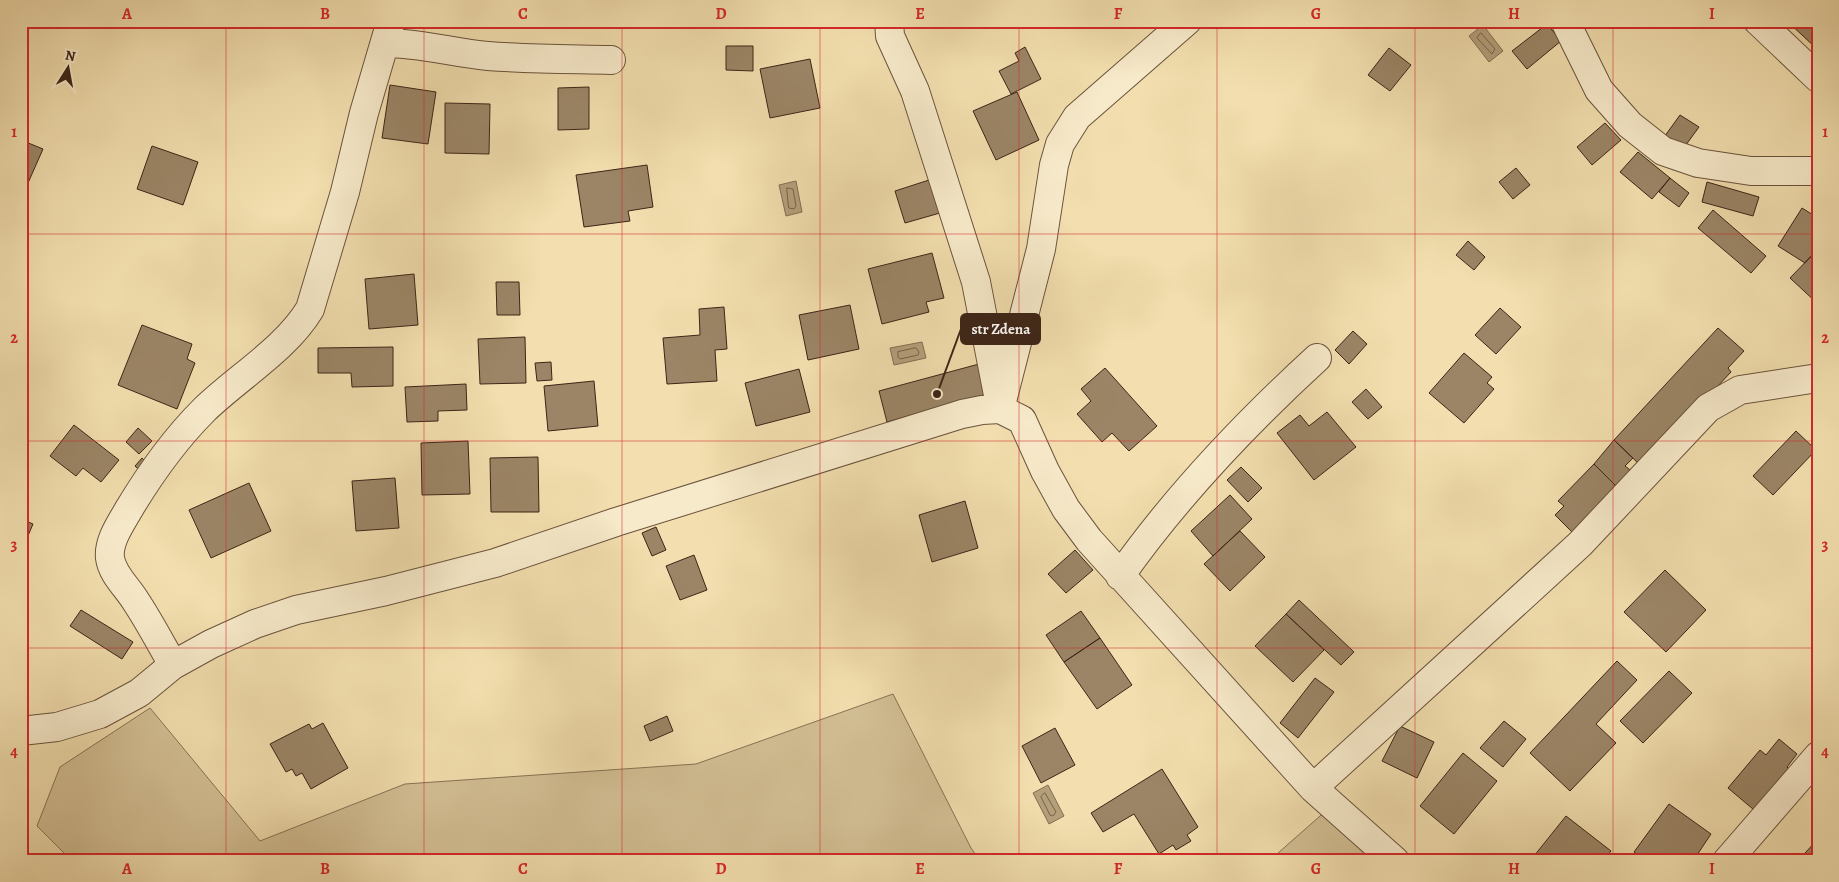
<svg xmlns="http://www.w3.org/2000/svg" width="1839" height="882" viewBox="0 0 1839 882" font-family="Alegreya,serif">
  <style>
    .green { fill: #d3bf94; stroke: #887256 }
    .water { fill: #b49f7b; stroke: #846e53 }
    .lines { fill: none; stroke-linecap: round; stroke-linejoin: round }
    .shore { stroke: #786249; stroke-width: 1 }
    .building { fill: #9b8566; stroke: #3c2517 }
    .minor-casing { stroke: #6a533d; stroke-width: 30 }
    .minor { stroke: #f7eaca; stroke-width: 28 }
    .grid { fill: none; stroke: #d62828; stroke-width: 1; stroke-opacity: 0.55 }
    .leader { fill: none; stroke: #3c2517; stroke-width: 2 }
    .callout-dot { fill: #3c2517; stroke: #f7eaca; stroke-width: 2 }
    .callout { fill: #3c2517; stroke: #3c2517; stroke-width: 2 }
    .callout-label { font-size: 15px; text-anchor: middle; font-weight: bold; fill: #fff }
    .neatline { fill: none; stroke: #d62828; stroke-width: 2 }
    .grid-label { font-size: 16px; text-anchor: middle; font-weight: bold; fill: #d62828 }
  </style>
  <rect width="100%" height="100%" fill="#f2deae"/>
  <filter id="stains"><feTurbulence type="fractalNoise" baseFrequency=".004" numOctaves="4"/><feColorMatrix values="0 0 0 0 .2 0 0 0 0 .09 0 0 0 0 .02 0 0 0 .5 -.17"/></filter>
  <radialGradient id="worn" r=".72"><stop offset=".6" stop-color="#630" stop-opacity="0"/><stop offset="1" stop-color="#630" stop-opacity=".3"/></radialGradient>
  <path class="green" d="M893,694L971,848L980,861H72L37,826L60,767L150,708L260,841L405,784L696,764Z
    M1328,809L1380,861H1269Z"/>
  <path class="water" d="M1483,25L1503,51L1489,62L1469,36Z
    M796,181L802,212L786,216L779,185Z
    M922,342L926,358L894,365L890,348Z
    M1048,785L1064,816L1049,824L1033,793Z"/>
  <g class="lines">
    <path class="shore" d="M1481,33L1495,49L1492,54L1477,38Z
      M787,188L793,189L796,206L794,209L789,208Z
      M916,348L919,352L918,355L900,359L898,357V352Z
      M1045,793L1056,812L1053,816L1050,815L1041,797Z"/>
  </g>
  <path class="building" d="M1787,21H1818V48L1817,49Z
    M1547,24L1561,41L1527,69L1512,51Z
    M726,46H753V71L726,70Z
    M1025,47L1041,79L1011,94L999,71L1019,61L1015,53Z
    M1389,48L1411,65L1390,91L1368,75Z
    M810,59L820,108L770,118L760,69Z
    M390,85L436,92L428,144L382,138Z
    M589,87V129L558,130V88Z
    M1017,92L1039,140L996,160L973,111Z
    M445,103L490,104L489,154L445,153Z
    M1680,115L1699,127L1680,153L1662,140Z
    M1605,123L1621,140L1592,165L1577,147Z
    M21,140L43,149L24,192L21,190Z
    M152,146L198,162L183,205L137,189Z
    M1638,152L1670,178L1652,199L1620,172Z
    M647,165L653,207L628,211L630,221L584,227L576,175Z
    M1516,168L1530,185L1513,199L1499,182Z
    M1670,178L1689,193L1679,207L1659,192Z
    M929,180L940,213L905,223L895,191Z
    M1707,182L1759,197L1753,216L1702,202Z
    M1802,208L1818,218V249L1805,263L1778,246Z
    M1713,210L1766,256L1751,273L1698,228Z
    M1468,241L1485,257L1474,270L1456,255Z
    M1818,249V304L1790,278Z
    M932,253L944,298L926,302L929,312L882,324L868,269Z
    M414,274L418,325L369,329L365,279Z
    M496,282H519L520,315H497Z
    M850,305L859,349L808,360L799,315Z
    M724,307L727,349L715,350L717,381L667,384L663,338L700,335L699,309Z
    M1500,308L1521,327L1496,354L1475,335Z
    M142,325L192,344L187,359L195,363L177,409L118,385Z
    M1718,328L1744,351L1728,368L1731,372L1642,467L1614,440Z
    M1353,331L1367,344L1349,364L1335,350Z
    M525,337L526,383L480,384L478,339Z
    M393,347V386L352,387L351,373H318V348Z
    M1464,353L1492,377L1487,383L1494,389L1464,423L1429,393Z
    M551,362L552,380L537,381L535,363Z
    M979,364L987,394L887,422L879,391Z
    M1105,368L1157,426L1129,451L1112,433L1102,442L1077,414L1091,401L1081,389Z
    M799,369L810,412L756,426L745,383Z
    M594,381L598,426L548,431L544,386Z
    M466,384L467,410L438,411V421L407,422L405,387Z
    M1366,389L1382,407L1368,419L1352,402Z
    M1327,412L1356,447L1314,480L1277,433L1300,415L1309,426Z
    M74,425L119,460L101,482L83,468L76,476L50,456Z
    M138,428L152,441L139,454L126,442Z
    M1796,431L1816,450L1773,495L1753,476Z
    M1614,440L1633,458L1625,466L1634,473L1619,489L1594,464Z
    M468,441L470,494L422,495L421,443Z
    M538,457L539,512H491L490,458Z
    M142,458L152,468L144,475L135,466Z
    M1594,464L1619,489L1574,534L1555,515L1564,506L1558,501Z
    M1241,467L1262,488L1248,502L1227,480Z
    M395,478L399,528L356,531L352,481Z
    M249,483L271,531L211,558L189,510Z
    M1230,495L1252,519L1213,556L1191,531Z
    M965,501L978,548L932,562L919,515Z
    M21,519L33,524L21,552Z
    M656,527L666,550L652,556L642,533Z
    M1240,531L1265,557L1230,591L1204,564Z
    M1075,550L1093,570L1066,593L1048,574Z
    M694,555L707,590L680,600L666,566Z
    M1665,570L1706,610L1666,652L1624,612Z
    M1299,600L1354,652L1341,665L1286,614Z
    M81,610L133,642L122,659L70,626Z
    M1081,611L1100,638L1064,662L1046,635Z
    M1286,614L1324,650L1293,682L1255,646Z
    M1100,638L1132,685L1097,709L1064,662Z
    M1617,661L1637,680L1596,724L1616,743L1570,791L1530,753Z
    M1669,671L1692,693L1643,743L1620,721Z
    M1315,678L1334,692L1298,738L1280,723Z
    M667,716L673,731L650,741L644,726Z
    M1504,721L1526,739L1503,767L1480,748Z
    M323,723L348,768L311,789L302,773L296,776L292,769L286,772L270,744L309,724L312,729Z
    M1400,726L1434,742L1417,778L1382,761Z
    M1055,728L1075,765L1041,783L1022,746Z
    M1779,739L1797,754L1787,767L1794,774L1760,815L1728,788L1760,750L1766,755Z
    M1463,753L1497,781L1454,834L1420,806Z
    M1162,769L1198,827L1187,835L1191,841L1176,850L1173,845L1159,854L1134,814L1103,832L1091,813Z
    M1669,804L1711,834L1693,861H1646L1634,852Z
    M1566,816L1611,851L1603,861H1530Z
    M1818,839V861H1815L1805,853Z"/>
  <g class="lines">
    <defs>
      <path id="minor" d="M889,21L890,36L915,91L976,282L999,400
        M1565,21L1599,90L1630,125L1663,151L1698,163L1751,171H1818
        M1758,21L1818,78
        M386,43C421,43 453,53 488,56C529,59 570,59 611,60
        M1000,409L1041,249L1054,165L1060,144L1077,117L1187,21
        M1120,576C1177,495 1244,425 1317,358
        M173,665C161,644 149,621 135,600C127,587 112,574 110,558C108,541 121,523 129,509C150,474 175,439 204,410C238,377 286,349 310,309L345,192L364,113L391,21
        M21,731L57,727L100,714L139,693L173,665L211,644L255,624L296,610L386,591L495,563L616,522L962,414L982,410L1000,409L1022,420L1045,471L1066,509L1089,540L1313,788L1395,861
        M1313,788L1580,544L1708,408L1740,390L1818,378
        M1727,861L1818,756"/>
    </defs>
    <use href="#minor" class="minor-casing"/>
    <use href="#minor" class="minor"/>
  </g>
  <path class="grid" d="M226,21V861M424,21V861M622,21V861M820,21V861M1019,21V861M1217,21V861M1415,21V861M1613,21V861M21,234H1818M21,441H1818M21,648H1818"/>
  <path class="leader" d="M937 394L961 329"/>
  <circle class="callout-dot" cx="937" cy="394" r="5"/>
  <rect class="callout" x="961" y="314" width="79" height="30" rx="5"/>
  <g class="callout-label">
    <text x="1001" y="334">str Zdena</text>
  </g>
  <rect width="1839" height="882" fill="none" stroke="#f2deae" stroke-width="55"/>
  <g transform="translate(68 68) rotate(11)" stroke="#f7eaca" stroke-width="4" paint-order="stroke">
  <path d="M0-4L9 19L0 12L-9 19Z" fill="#3c2517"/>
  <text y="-8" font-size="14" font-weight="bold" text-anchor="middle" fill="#3c2517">N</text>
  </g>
  <rect x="28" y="28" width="1784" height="826" class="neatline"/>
  <g class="grid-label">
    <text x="127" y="19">A</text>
    <text x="325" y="19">B</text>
    <text x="523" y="19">C</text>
    <text x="721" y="19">D</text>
    <text x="920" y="19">E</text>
    <text x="1118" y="19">F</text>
    <text x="1316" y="19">G</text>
    <text x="1514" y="19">H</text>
    <text x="1712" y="19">I</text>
    <text x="14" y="137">1</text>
    <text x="1825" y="137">1</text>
    <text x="14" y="343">2</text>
    <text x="1825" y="343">2</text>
    <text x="14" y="550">3</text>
    <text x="1825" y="550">3</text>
    <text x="14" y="757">4</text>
    <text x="1825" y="757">4</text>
    <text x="127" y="874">A</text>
    <text x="325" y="874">B</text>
    <text x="523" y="874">C</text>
    <text x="721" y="874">D</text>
    <text x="920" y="874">E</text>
    <text x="1118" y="874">F</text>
    <text x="1316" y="874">G</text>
    <text x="1514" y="874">H</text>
    <text x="1712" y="874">I</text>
  </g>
  <rect width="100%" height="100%" filter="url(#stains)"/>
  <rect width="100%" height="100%" fill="url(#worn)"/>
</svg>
